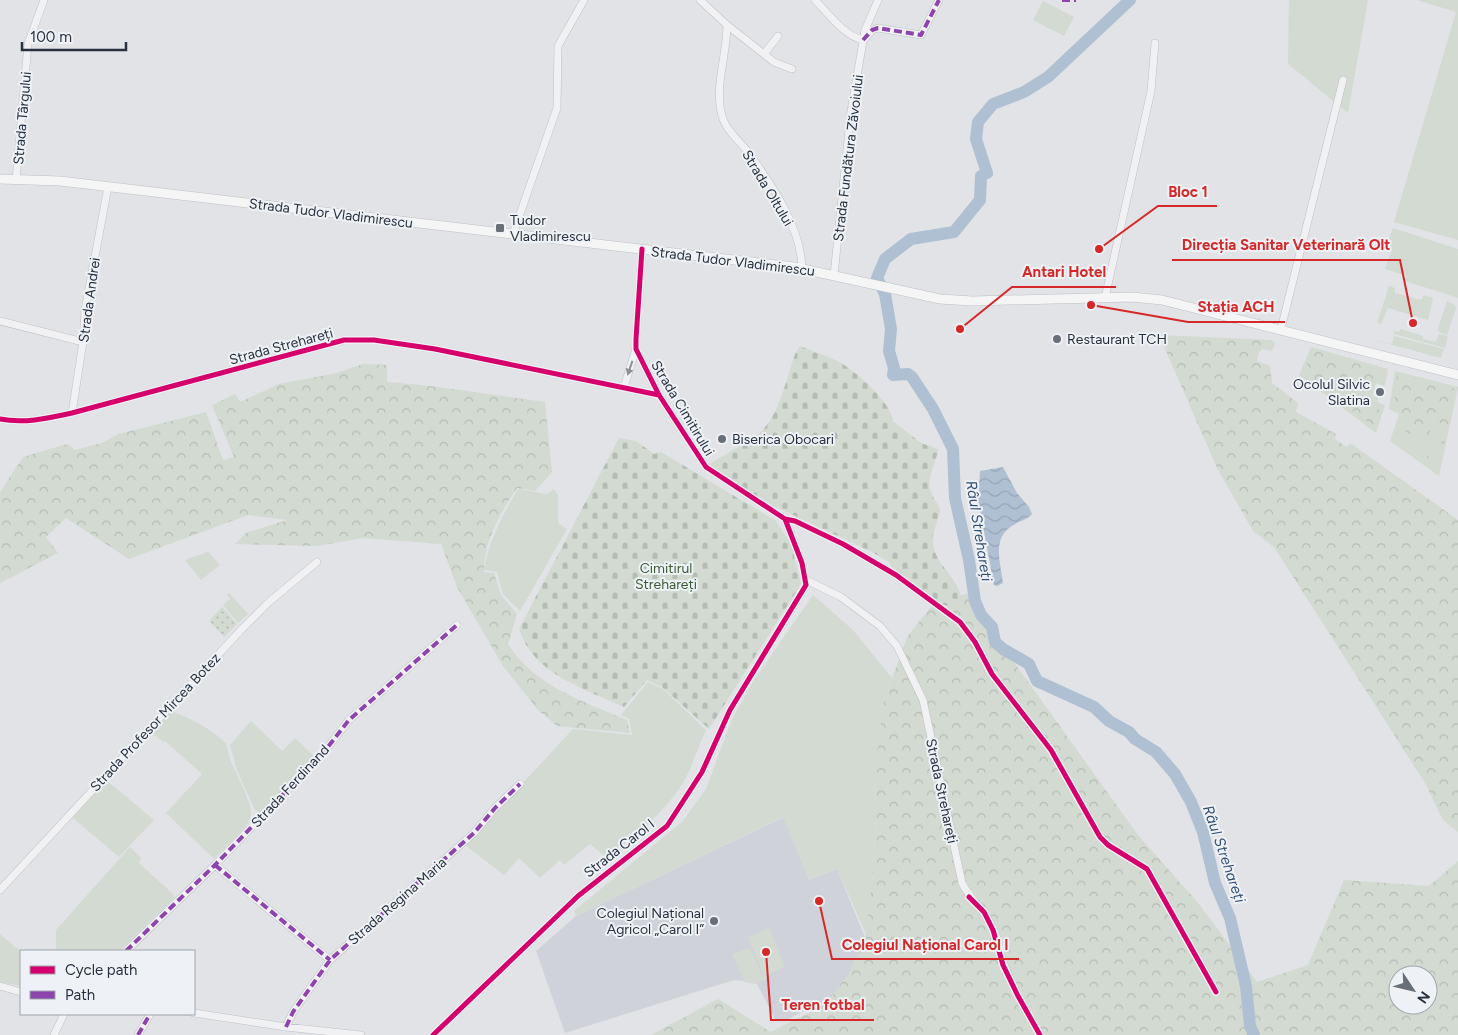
<svg xmlns="http://www.w3.org/2000/svg" width="1458" height="1035" viewBox="0 0 1458 1035" font-family="Figtree,sans-serif">
  <style>
    .built { fill: #cfd3d9 }
    .grass { fill: #d2dad1 }
    .forest { fill: url(#forest-crowns); fill-rule: evenodd }
    .cemetery { fill: url(#cemetery-stones) }
    .garden { fill: url(#garden-dots) }
    .water { fill: url(#water-waves) }
    .lines { fill: none; stroke-linecap: round; stroke-linejoin: round }
    .river { stroke: #afc0d2; stroke-width: 12 }
    .minor-casing { stroke: #bfc1c4; stroke-width: 8 }
    .major-casing { stroke: #bdc0c4; stroke-width: 10 }
    .minor { stroke: #f1f1f3; stroke-width: 7 }
    .major { stroke: #f5f5f6; stroke-width: 9 }
    .quiet { stroke: #8e44ad; stroke-width: 4; stroke-dasharray: 8 4; stroke-linecap: butt }
    .cycleway-casing { stroke: #eef2f6; stroke-width: 8 }
    .cycleway { stroke: #d6006c; stroke-width: 5 }
    .oneway { fill: #8c9199 }
    .poi-dot { fill: #696f79; stroke: #eef2f6; stroke-width: 2 }
    .labels { text-anchor: middle; stroke-width: 4; stroke-linejoin: round; paint-order: stroke }
    .street-label { font-size: 14px; fill: #28313f; stroke: #eef2f6 }
    .poi-label { font-size: 14px; fill: #28313f; stroke: #eef2f6; text-anchor: start }
    .park-label { font-size: 14px; fill: #3d5b35; stroke: #eef2f6 }
    .water-label { font-size: 15px; font-style: italic; fill: #325073; stroke: #eef2f6 }
    .leader { fill: none; stroke: #d62828; stroke-width: 2 }
    .callout-dot { fill: #d62828; stroke: #eef2f6; stroke-width: 2 }
    .callout-label { font-size: 15px; text-anchor: middle; font-weight: bold; fill: #d62828; stroke: #eef2f6; stroke-width: 4; stroke-linejoin: round; paint-order: stroke }
  </style>
  <defs>
    <pattern id="forest-crowns" width="20" height="18" patternUnits="userSpaceOnUse" patternTransform="scale(1.25)"><rect width="20" height="18" fill="#d2dad1"/><path d="M2 6a3 3 0 1 1 6 0M12 15a3 3 0 1 1 6 0" fill="none" stroke="#b4bcb4"/></pattern>
    <pattern id="cemetery-stones" width="16" height="16" patternUnits="userSpaceOnUse" patternTransform="scale(1.25)"><rect width="16" height="16" fill="#d2dad1"/><path d="M2 7V4a2 2 0 0 1 4 0v3zM10 15v-3a2 2 0 0 1 4 0v3z" fill="#b4bcb4"/></pattern>
    <pattern id="garden-dots" width="8" height="8" patternUnits="userSpaceOnUse" patternTransform="scale(1.25)"><rect width="8" height="8" fill="#d2dad1"/><path d="M2 2h.1M6 6h.1" fill="none" stroke="#b4bcb4" stroke-width="1.8" stroke-linecap="round"/></pattern>
    <pattern id="water-waves" width="16" height="10" patternUnits="userSpaceOnUse" patternTransform="scale(1.25)"><rect width="16" height="10" fill="#afc0d2"/><path d="M0 5q4-4 8 0t8 0" fill="none" stroke="#97a5b5"/></pattern>
  </defs>
  <rect width="100%" height="100%" fill="#e1e3e6"/>
  <path class="built" d="M784,817L809,880L837,869L905,1035L840,1021L813,1006L787,1020L775,1019L756,982L734,980L565,1033L536,951L576,916Z"/>
  <path class="grass" d="M1289,0H1368L1348,113L1288,64Z
    M1417,0H1458V240L1394,222L1456,12Z
    M1043,1L1074,17L1064,36L1033,20Z
    M1393,228L1458,249V298L1405,281L1407,276L1385,269L1392,250L1385,248Z
    M1389,286L1395,288V293L1421,300L1424,295L1433,298L1428,320L1388,308L1381,324L1377,323Z
    M1447,301L1455,305L1456,309L1447,335L1437,331Z
    M1400,329L1423,336V339L1436,342L1439,334L1448,336L1445,348L1394,334V331L1399,332Z
    M1394,336L1444,349L1441,358L1371,339L1392,344Z
    M1311,347L1388,369L1385,386L1376,383L1372,396L1378,398L1377,402L1385,405L1376,433L1299,375Z
    M1395,371L1458,387L1439,476L1390,441L1399,414L1389,409Z
    M518,489L547,494L554,489L558,495V523L567,529L520,611L503,594L497,572L484,570C489,540 503,515 518,489Z
    M208,552L220,565L201,580L185,560Z
    M229,593L248,614L238,623L223,605L230,599L227,594Z
    M813,595L853,630L892,678L884,701L875,767L876,818L872,883L866,934L837,869L809,880L783,817L576,916L574,911L683,821L706,789L732,719L752,683Z
    M648,682L663,689L706,730C698,747 692,767 683,783C663,814 635,837 606,857L590,844L564,865L560,860L540,878L519,858L504,875L465,845L573,729L632,735L629,719L621,715Z
    M170,711C185,715 217,732 226,744C228,748 228,754 230,759C234,771 256,807 250,819C244,831 224,848 214,859L166,813L202,774L165,741L163,742L151,732Z
    M251,721L282,751L295,738L314,756L262,811L258,812L255,810L237,771L230,745Z
    M106,780L154,820L119,857L72,817Z
    M130,847L141,858L139,863L173,894L174,898L119,951H56V930Z
    M769,928L785,967L764,976L748,937Z
    M0,934L21,952V986L0,982Z
    M750,948L763,977L767,976L768,978L755,984L745,982L732,954Z"/>
  <path class="forest" d="M1159,335L1271,340L1275,343L1272,351L1262,349L1259,352L1257,361L1270,366L1272,383L1298,403L1296,412L1336,434L1335,439L1347,447L1350,444L1353,445L1458,520V832L1443,820L1425,783L1274,547L1253,531L1217,468Z
    M1312,350L1385,372L1383,381H1374L1368,398L1380,411L1375,427L1303,376Z
    M363,364L387,365V382C440,386 493,395 545,402L552,472L535,491L517,488C501,512 483,542 484,572L494,573L501,595L517,614L508,644C535,687 583,701 627,720L630,733L557,726L538,710L503,666L457,587L441,544L363,538L317,546L235,544L246,533L287,520L248,515L129,559L66,518L46,537L58,553L0,583V492L23,457L67,444L75,450L102,443L119,434L206,412L223,460L234,457L212,405L235,394L240,402L279,384L337,373Z
    M1397,374L1457,389L1438,472L1404,449L1437,459L1447,425L1435,422L1428,435L1413,436L1398,426L1402,414L1394,404Z
    M974,592L993,633L1138,835L1199,904L1257,982L1308,965L1344,880L1429,886L1458,861V1035H651L718,999L771,1032L827,1003L849,973L866,934L872,883L876,818L875,767L884,701L907,637L935,602ZM1398,975H1428V1005H1398Z"/>
  <path class="cemetery" d="M800,346C811,351 822,354 833,359C851,366 891,401 893,421L921,443L938,449C937,462 925,479 931,492C933,499 938,503 940,510C939,519 934,528 933,536C930,562 956,574 961,596L952,607L932,601L896,575L889,562L872,552L744,492L706,467C720,456 737,449 752,439C779,422 785,382 795,354Z
    M619,438L636,441L654,454L661,452L776,521L791,544L801,584L709,729L662,687L647,680L624,707C585,689 533,674 519,629Z"/>
  <path class="garden" d="M222,607L237,624L224,637L209,621Z"/>
  <path class="water" d="M1003,467L1017,493L1029,507L1032,514C1027,520 1022,520 1015,524C991,537 1000,560 1003,583L997,586L994,585L978,500L980,471Z"/>
  <g class="lines">
    <path class="river" d="M1130,0L1048,77L1024,92L993,104L978,122L976,139L987,173L981,176L980,200L954,232L911,239L885,259L877,278L885,294L891,329L889,351L894,368L893,375L908,374L912,377L933,409L953,449L955,498L969,560L975,601L981,615L992,627L995,642L1003,649L1029,664L1037,681L1094,707L1109,721L1129,732L1135,739L1156,752L1175,774L1191,802L1203,832L1215,883L1230,918L1246,986L1250,1026L1254,1035"/>
    <defs>
      <path id="minor" d="M700,0L727,25C727,56 713,89 723,119C727,132 741,142 748,152C772,185 801,227 802,268
        M815,0C829,14 844,36 863,40
        M727,25L774,62L792,69
        M864,40L872,30L878,28L921,35L939,0
        M764,54L778,36
        M16,180L28,44L44,0
        M513,234L557,108L558,46L584,0
        M834,275L851,111L865,30L878,0
        M1105,298L1151,91L1155,43
        M0,321L83,342
        M1281,329L1343,80
        M624,387L636,349
        M72,413L83,342L85,310L108,187
        M0,419C24,424 49,418 72,413L344,340H374L435,349L659,395
        M785,519L795,521L843,544L896,575L960,622L975,642L992,674L1051,750L1100,837L1108,845L1147,869L1216,992
        M806,580L841,597L880,626L897,646L923,700L962,883C971,900 986,912 994,930C999,942 1000,955 1005,967C1014,991 1028,1013 1040,1035
        M215,865L330,960
        M0,890L241,630L269,602L317,562
        M126,951L215,865L324,752L349,720L457,625
        M0,986L21,992
        M194,1013L286,1027L361,1035
        M286,1027L293,1012L330,960L474,833L495,808L520,784
        M54,1035L64,1014
        M138,1035L150,1014
        M433,1035L578,896L667,826L702,772L730,710L806,585L802,563L785,519L706,467L659,395L636,349V339L642,249"/>
      <path id="major" d="M0,179L60,181L794,267L940,299L972,301L1132,297L1162,300L1458,375"/>
    </defs>
    <use href="#minor" class="minor-casing"/>
    <use href="#major" class="major-casing"/>
    <use href="#minor" class="minor"/>
    <use href="#major" class="major"/>
    <path class="quiet" d="M1062,0H1076
      M863,40L872,30L878,28L921,35L939,0
      M215,865L330,960
      M126,951L215,865L324,752L349,720L457,625
      M286,1027L293,1012L330,960L474,833L495,808L520,784
      M138,1035L150,1014"/>
    <defs>
      <path id="cycleway" d="M0,419C24,424 49,418 72,413L344,340H374L435,349L659,395
        M785,519L795,521L843,544L896,575L960,622L975,642L992,674L1051,750L1100,837L1108,845L1147,869L1216,992
        M969,897L984,912L993,930L1003,965L1018,996L1040,1035
        M433,1035L578,896L667,826L702,772L730,710L806,585L802,563L785,519L706,467L659,395L636,349V339L642,249"/>
    </defs>
    <use href="#cycleway" class="cycleway-casing"/>
    <use href="#cycleway" class="cycleway"/>
  </g>
  <defs><path id="oneway-solid" d="M-6-.8H1V-3.2L6.5 0L1 3.2V.8H-6Z" transform="scale(1.25)"/></defs>
  <use class="oneway" href="#oneway-solid" transform="translate(630 368) rotate(109)"/>
  <g class="poi-dot">
    <rect x="495" y="223" width="10" height="10" rx="2.5"/>
    <circle cx="1057" cy="339" r="5"/>
    <circle cx="1380" cy="392" r="5"/>
    <circle cx="722" cy="439" r="5"/>
    <circle cx="714" cy="921" r="5"/>
  </g>
  <g class="labels">
    <g class="street-label">
      <text transform="translate(22 118) rotate(-85)" y="5">Strada Târgului</text>
      <text transform="translate(848 158) rotate(-83)" y="5">Strada Fundătura Zăvoiului</text>
      <text transform="translate(768 188) rotate(59)" y="5">Strada Oltului</text>
      <text transform="translate(331 213) rotate(7)" y="5">Strada Tudor Vladimirescu</text>
      <text transform="translate(733 261) rotate(7)" y="5">Strada Tudor Vladimirescu</text>
      <text transform="translate(89 300) rotate(-82)" y="5">Strada Andrei</text>
      <text transform="translate(281 346) rotate(-15)" y="5">Strada Strehareți</text>
      <text transform="translate(683 408) rotate(59)" y="5">Strada Cimitirului</text>
      <text transform="translate(155 722) rotate(-47)" y="5">Strada Profesor Mircea Botez</text>
      <text transform="translate(290 786) rotate(-47)" y="5">Strada Ferdinand</text>
      <text transform="translate(942 791) rotate(78)" y="5">Strada Strehareți</text>
      <text transform="translate(619 848) rotate(-38)" y="5">Strada Carol I</text>
      <text transform="translate(397 901) rotate(-41)" y="5">Strada Regina Maria</text>
    </g>
    <g class="poi-label">
      <text x="510" y="225">Tudor<tspan x="510" dy="16">Vladimirescu</tspan></text>
      <text x="1067" y="344">Restaurant TCH</text>
      <text x="1370" y="389" text-anchor="end">Ocolul Silvic<tspan x="1370" dy="16">Slatina</tspan></text>
      <text x="732" y="444">Biserica Obocari</text>
      <text x="704" y="918" text-anchor="end">Colegiul Național<tspan x="704" dy="16">Agricol „Carol I”</tspan></text>
    </g>
    <g class="park-label">
      <text x="666" y="573">Cimitirul<tspan x="666" dy="16">Strehareți</tspan></text>
    </g>
    <g class="water-label">
      <text transform="translate(979 531) rotate(81)" y="5">Râul Strehareți</text>
      <text transform="translate(1224 854) rotate(71)" y="5">Râul Strehareți</text>
    </g>
  </g>
  <path class="leader" d="M1099 249L1158 206H1217M1413 323L1400 260H1172M960 329L1012 287H1116M1091 305L1188 322H1285M819 901L832 959H1019M766 952L771 1020H874"/>
  <g class="callout-dot">
    <circle cx="1099" cy="249" r="5"/>
    <circle cx="1413" cy="323" r="5"/>
    <circle cx="960" cy="329" r="5"/>
    <circle cx="1091" cy="305" r="5"/>
    <circle cx="819" cy="901" r="5"/>
    <circle cx="766" cy="952" r="5"/>
  </g>
  <g class="callout-label">
    <text x="1188" y="197">Bloc 1</text>
    <text x="1286" y="250">Direcția Sanitar Veterinară Olt</text>
    <text x="1064" y="277">Antari Hotel</text>
    <text x="1236" y="312">Stația ACH</text>
    <text x="925" y="950">Colegiul Național Carol l</text>
    <text x="823" y="1010">Teren fotbal</text>
  </g>
  <rect x="20" y="950" width="175" height="65" fill="#eef2f6" stroke="#9fa5ad"/>
  <rect x="30" y="966" width="25" height="8" fill="#d6006c" stroke="#9fa5ad"/>
  <text x="65" y="975" font-size="15" fill="#28313f">Cycle path</text>
  <rect x="30" y="991" width="25" height="8" fill="#8e44ad" stroke="#9fa5ad"/>
  <text x="65" y="1000" font-size="15" fill="#28313f">Path</text>
  <g transform="translate(1413 990) rotate(125)"><circle r="24" fill="#eef2f6" stroke="#9fa5ad"/>
  <path d="M0-4L9 19L0 12L-9 19Z" fill="#696f79"/>
  <text y="-8" font-size="14" font-weight="bold" text-anchor="middle" fill="#28313f">N</text>
  </g>
  <path d="M22 42v8h104v-8" fill="none" stroke="#28313f" stroke-width="2.5"/>
  <text x="30" y="42" font-size="15" fill="#28313f" stroke="#eef2f6" stroke-width="4" paint-order="stroke">100 m</text>
</svg>
